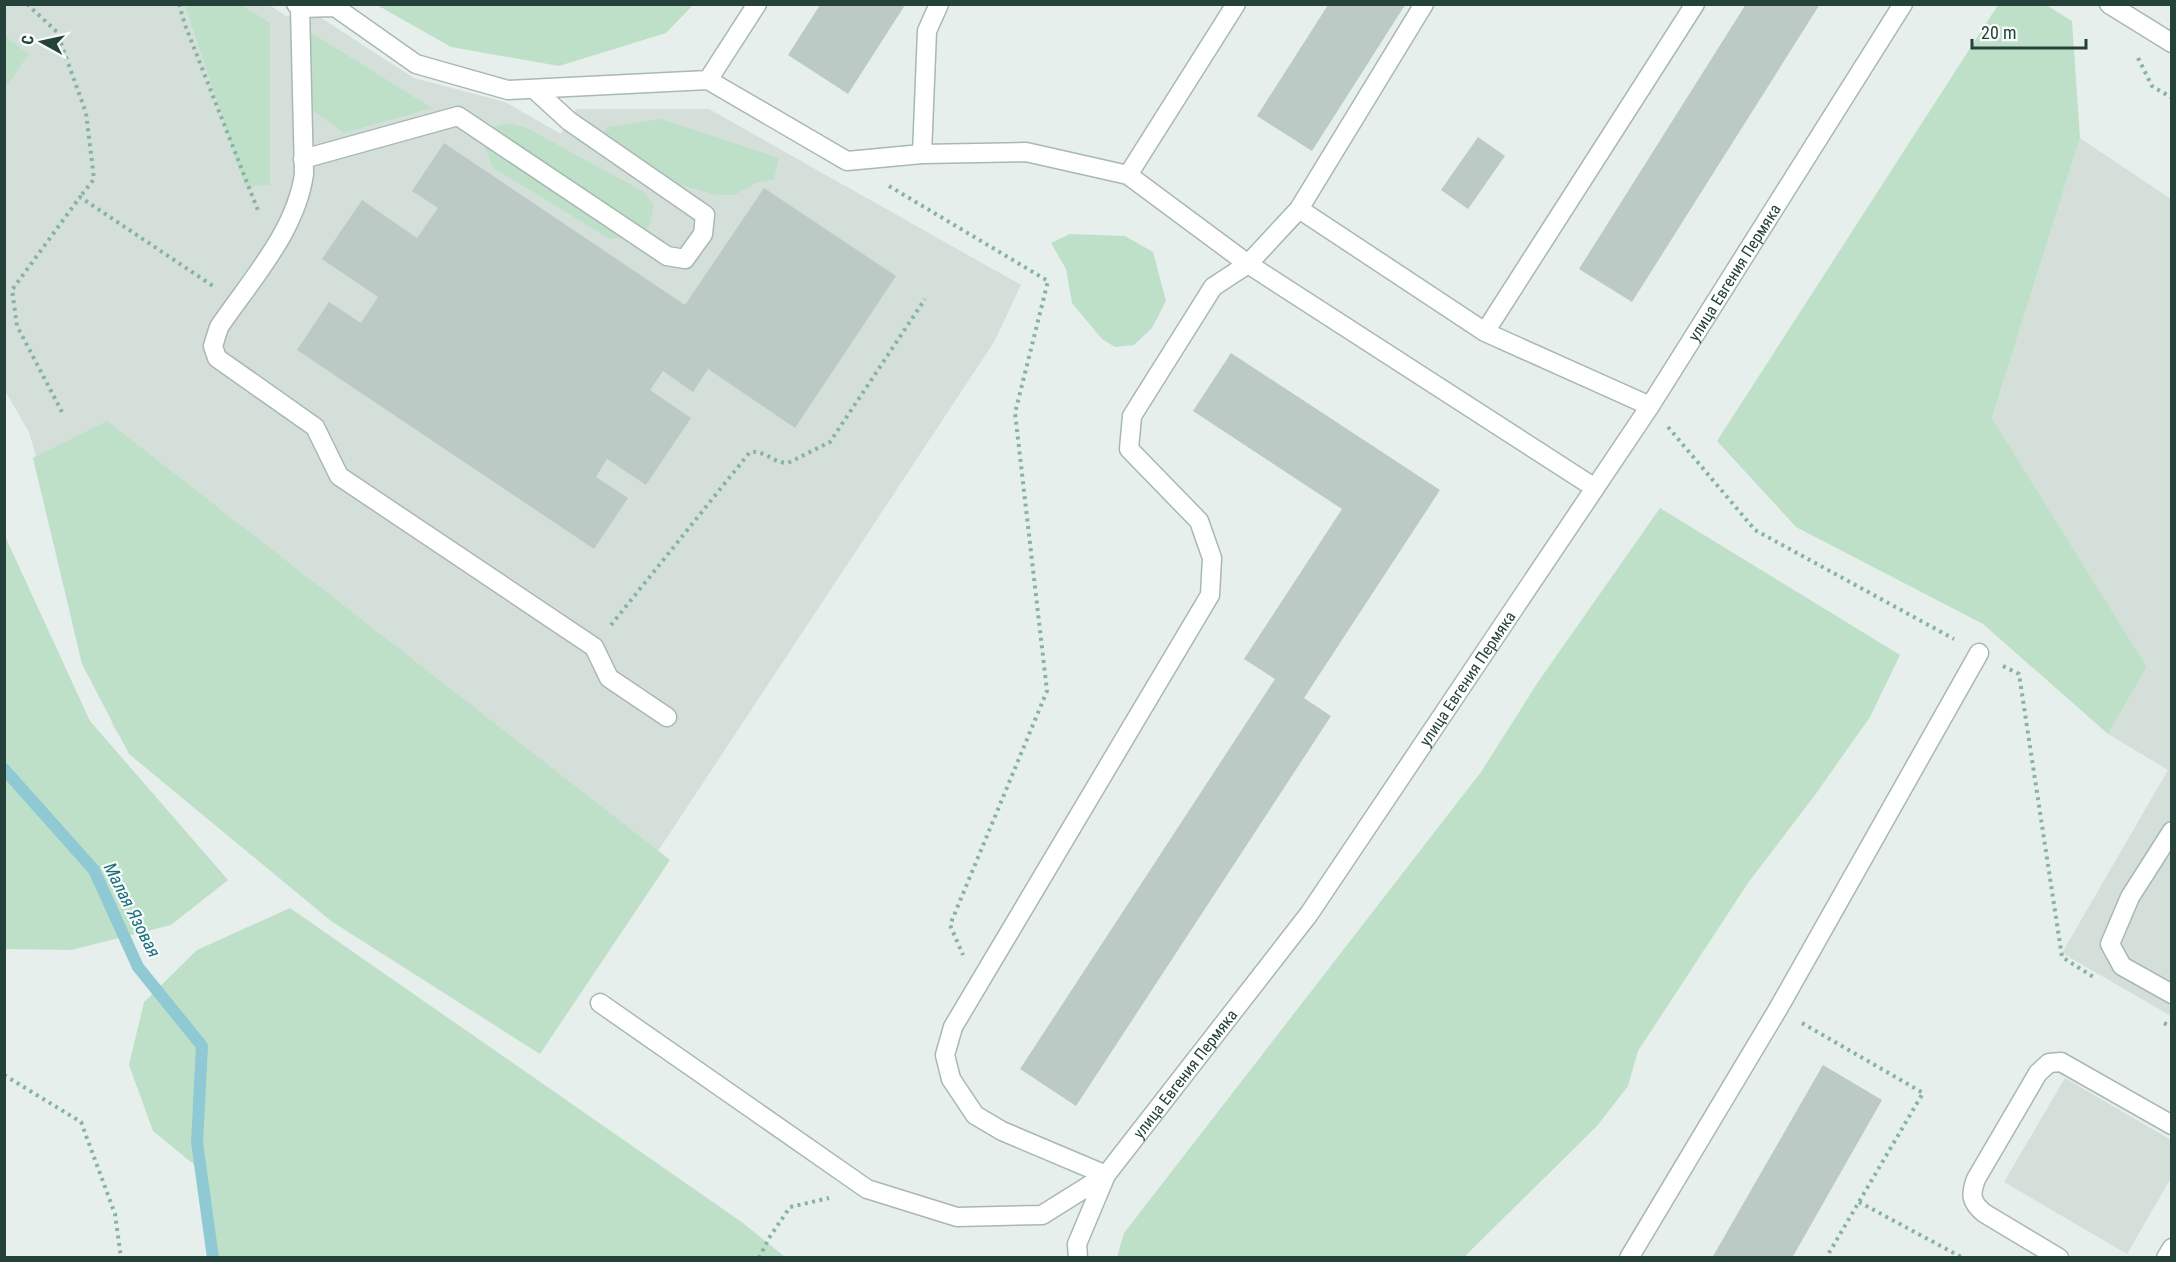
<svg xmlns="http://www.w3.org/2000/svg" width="2176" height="1262" viewBox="0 0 2176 1262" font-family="'Roboto Condensed',sans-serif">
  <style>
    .built { fill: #d4dfda }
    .green { fill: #bfe0c8 }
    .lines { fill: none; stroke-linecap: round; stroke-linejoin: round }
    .stream { stroke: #8ec9d4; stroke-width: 12 }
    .building { fill: #bbcac4 }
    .service-casing { stroke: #a8b8b2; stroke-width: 21 }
    .minor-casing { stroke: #a8b8b2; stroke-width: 21 }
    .path { stroke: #86b3a5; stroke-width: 4; stroke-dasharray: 3 4.5; stroke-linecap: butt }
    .service { stroke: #fff; stroke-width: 18 }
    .minor { stroke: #fff; stroke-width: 18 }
    .labels { text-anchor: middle; stroke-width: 4.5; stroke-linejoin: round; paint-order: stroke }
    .street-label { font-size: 16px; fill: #24423a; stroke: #f7fbf9 }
    .water-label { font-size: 18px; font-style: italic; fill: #1c6f80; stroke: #f7fbf9 }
  </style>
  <rect width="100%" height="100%" fill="#e6efeb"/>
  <path class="built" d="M268,4L286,16H318L414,78L505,102L561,134L576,109H709L1021,285L994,342L532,1042L131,753L113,726L29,432L5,391L4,5Z
    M2080,138L2171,199V1016L2062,953L2168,770L2108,734L2147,667L1992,418Z
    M2065,1078L2171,1140V1178L2127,1254L2004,1182Z"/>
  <path class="green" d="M185,5H242L270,23V185L245,186Z
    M377,5H693L666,33L559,66L451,47Z
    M1998,5H2046L2072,21L2080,138L1992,418L2147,667L2108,734L1983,624L1796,527L1717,441Z
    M310,32L432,108L344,133L305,105Z
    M5,36L29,54L5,88Z
    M661,119L779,158L774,179L756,183L734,195H717L667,181L603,140L606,127Z
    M509,123L527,128L644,192L654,205L650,225L641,235L610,239L493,168L485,148L487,129Z
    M1070,234L1125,236L1153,252L1166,301L1152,328L1134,345L1115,347L1102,339L1072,303L1066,269L1051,243Z
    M107,421L670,860L540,1054L331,921L129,754L82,664L33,458Z
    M1660,508L1900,655L1870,717L1815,795L1748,883L1638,1051L1628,1086L1597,1126L1464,1257H1117L1124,1233L1481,772L1538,682Z
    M4,534L90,721L228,880L171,925L71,950L5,949Z
    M290,908L743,1223L785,1257H212L208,1176L153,1131L129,1065L144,1002L197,950Z"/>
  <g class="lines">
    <path class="stream" d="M4,769L94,870L138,967L202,1046L197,1142L213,1258"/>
  </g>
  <path class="building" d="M1746,4H1820L1632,302L1579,269Z
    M820,5H905L848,94L788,55Z
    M1328,5H1405L1312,151L1257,116Z
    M1478,137L1505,156L1468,209L1441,190Z
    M444,143L685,305L764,188L896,276L795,428L708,369L693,392L663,371L650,390L691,418L646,485L607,459L596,477L628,498L594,549L297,350L329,302L361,323L378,297L322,259L362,200L417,238L438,208L412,191Z
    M1231,353L1440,490L1304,698L1331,716L1076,1106L1020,1069L1275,679L1244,659L1342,509L1193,411Z
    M1823,1065L1882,1100L1792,1258H1712Z"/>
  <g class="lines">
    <defs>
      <path id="service" d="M296,4L300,8L335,7L416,64L508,90L708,80L847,161L922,154L1026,152L1128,175L1248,264L1595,488
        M300,8L304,174C296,231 251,280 219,327L213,346L217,358L315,427L339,476L594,647L609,678L667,717
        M708,80L757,4
        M922,154L927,31L939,4
        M303,159L458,116L667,256L685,259L703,234L705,215L569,121L534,89
        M1128,175L1236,4
        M1299,209L1485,332L1650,406
        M1485,332L1695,4
        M2172,831L2130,897L2110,944L2122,966L2172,994
        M600,1003L867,1189L957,1217L1042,1215L1106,1175
        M951,1079L945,1055L953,1027L1210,595L1212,558L1199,521L1129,449L1132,416L1213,287L1248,264L1299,209L1424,4
        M1078,1258L1077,1244L1106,1175
        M1629,1258L1778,1009L1979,653
        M2059,1258L1984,1213C1971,1202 1970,1195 1976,1179L2038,1073L2049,1063L2061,1062L2172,1125
        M2166,1258L2172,1248"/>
      <g id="minor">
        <path d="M2109,4L2172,43"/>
        <path id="s1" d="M951,1079L975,1115L1002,1131L1106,1175L1309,914L1650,406L1903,4"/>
      </g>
    </defs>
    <use href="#service" class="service-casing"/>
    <use href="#minor" class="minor-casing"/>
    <path class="path" d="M27,4L57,32L86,113L94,179L80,197
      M179,4L185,25L259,213
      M2138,58L2152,86L2172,98
      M889,186L1048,281L1015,413L1047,691L950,925L963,955
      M62,412L17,326L12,290L80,197L213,286
      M1668,427L1755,530L1954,639
      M611,625L750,452C765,450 773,463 788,463L830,442L925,299
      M2003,666L2019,674L2062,957L2095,978
      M1802,1023L1923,1093L1826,1258
      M2164,1023L2172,1027
      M4,1075L81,1122L115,1214L121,1258
      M1859,1202L1963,1258
      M759,1258L769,1238L790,1207L829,1198"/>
    <use href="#service" class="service"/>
    <use href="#minor" class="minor"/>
  </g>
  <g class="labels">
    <g class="street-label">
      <text dy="6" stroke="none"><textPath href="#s1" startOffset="1288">улица Евгения Пермяка</textPath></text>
      <text dy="6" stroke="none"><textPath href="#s1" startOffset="802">улица Евгения Пермяка</textPath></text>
      <text dy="6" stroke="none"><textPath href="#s1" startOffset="316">улица Евгения Пермяка</textPath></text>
    </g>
    <g class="water-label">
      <text transform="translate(132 910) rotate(63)" y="6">Малая Язовая</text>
    </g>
  </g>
  <rect width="2176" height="1262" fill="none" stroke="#24423a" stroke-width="12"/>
  <g transform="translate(42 42) rotate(278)" stroke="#f7fbf9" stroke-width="4.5" paint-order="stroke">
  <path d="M0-4.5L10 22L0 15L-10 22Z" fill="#24423a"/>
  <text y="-9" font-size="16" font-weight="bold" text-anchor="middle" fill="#24423a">С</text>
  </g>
  <path d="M1972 39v9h114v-9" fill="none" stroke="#24423a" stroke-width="3"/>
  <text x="1981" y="39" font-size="18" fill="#24423a" stroke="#f7fbf9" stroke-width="4.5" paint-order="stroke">20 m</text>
</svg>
